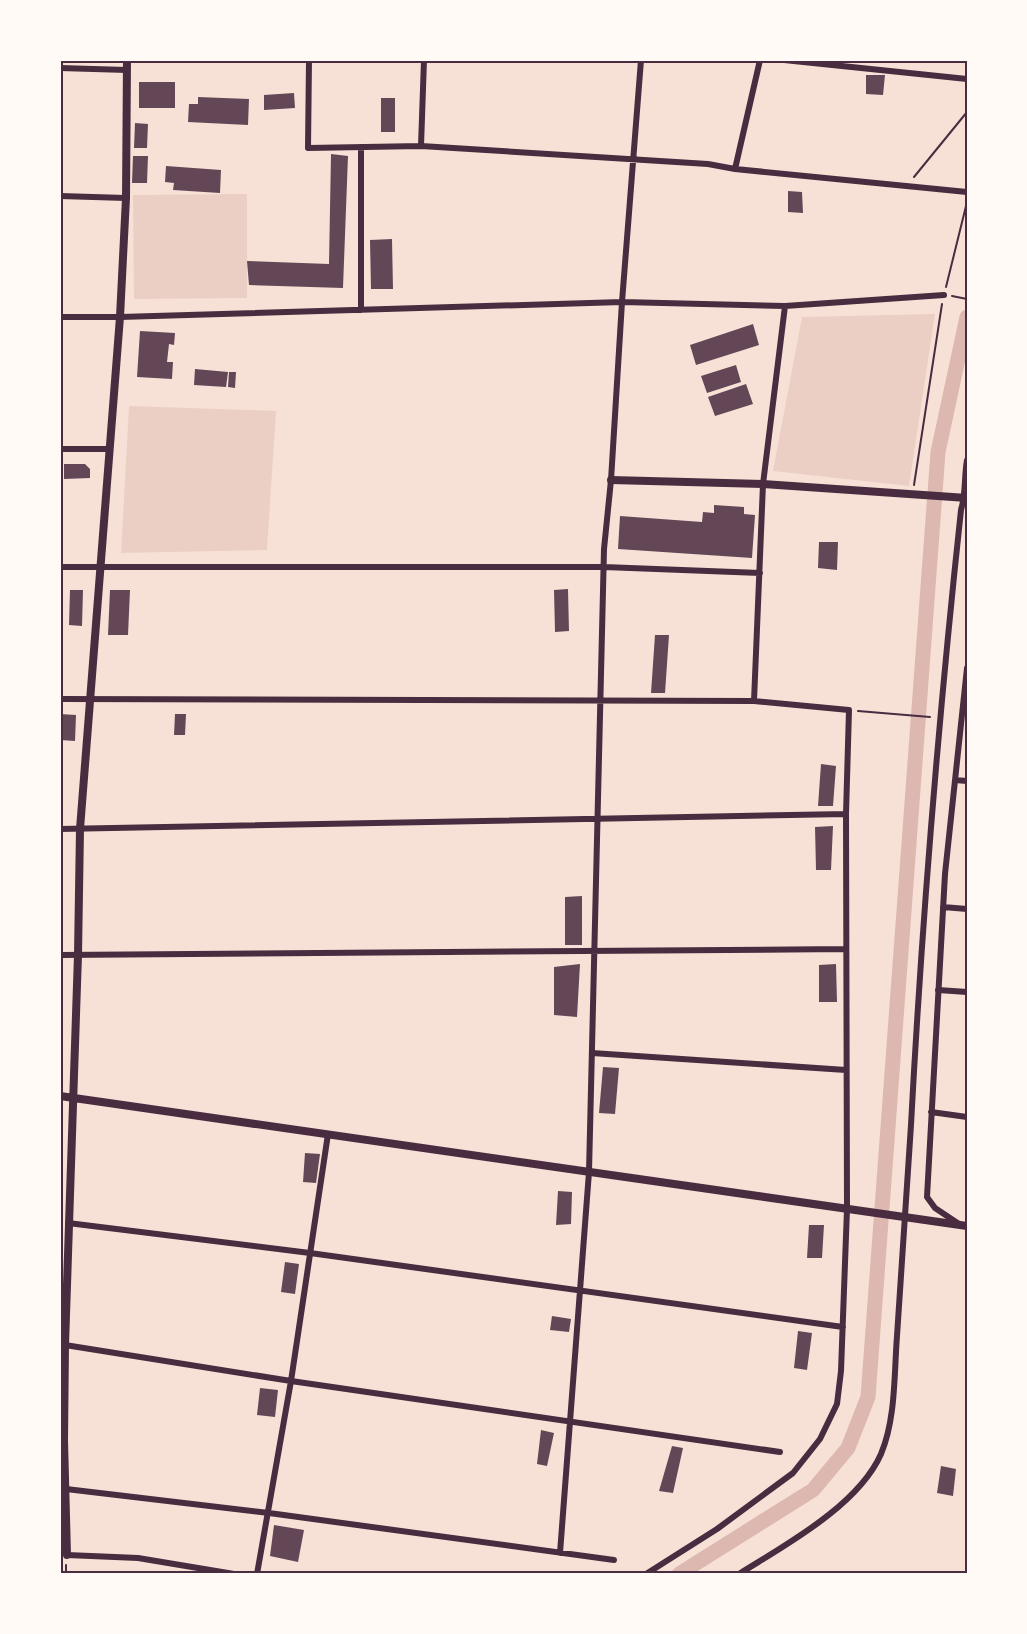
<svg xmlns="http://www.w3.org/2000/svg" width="1027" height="1634" viewBox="0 0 1027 1634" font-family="'Work Sans',sans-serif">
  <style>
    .green { fill: #ebcfc5 }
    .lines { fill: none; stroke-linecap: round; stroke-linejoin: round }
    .canal { stroke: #dcb8b0; stroke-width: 15 }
    .building { fill: #644757 }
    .path { stroke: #4a2c40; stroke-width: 2 }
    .minor { stroke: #4a2c40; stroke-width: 6 }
    .tertiary { stroke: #4a2c40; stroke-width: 8 }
    .neatline { fill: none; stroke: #4a2c40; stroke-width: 2 }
  </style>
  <rect width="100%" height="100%" fill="#f7e1d7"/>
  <path class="green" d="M247,194V298L134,299L133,195Z
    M935,314L909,486L773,471L802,317Z
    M129,406L276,411L267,550L121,553Z"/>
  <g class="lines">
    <path class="canal" d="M679,1574L813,1490L848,1448L868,1397L938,452L967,317"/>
  </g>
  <path class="building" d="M866,75H885L883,95L866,94Z
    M139,82H175V108H139Z
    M294,93L295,108L264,110V95Z
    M198,97L249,99L248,125L188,122L189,104H198Z
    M381,98H395V132H381Z
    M135,123L148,124L147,148H134Z
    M331,154L348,156L343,288L249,285L247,261L329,264Z
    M133,156H148L147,183H132Z
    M166,166L221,170L220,193L173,190L174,183L165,182Z
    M788,191L802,192L803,213L788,212Z
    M392,239L393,289H371L370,240Z
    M753,324L759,345L696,365L690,345Z
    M140,331L175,333L174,345L169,344L167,362H173L172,379L137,377Z
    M736,365L741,382L707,393L701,376Z
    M195,369L228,372L226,387L194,385Z
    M229,372H236L235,388L228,387Z
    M746,384L753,404L715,416L708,397Z
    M64,464H85L90,469V478L64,479Z
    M714,505L744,507V514L755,515L752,558L618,549L620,516L702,522L703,512L714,513Z
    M819,542H838L837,570L818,568Z
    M568,589L569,631L555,632L554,590Z
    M70,590H83L82,626L69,625Z
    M110,590H130L128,635H108Z
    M655,635H669L665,693H651Z
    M60,714L76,715L75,741L60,740Z
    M175,714H186L185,735H174Z
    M821,764L836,766L833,806H818Z
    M833,826L831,870H816L815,827Z
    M582,896V945H565V897Z
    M580,964L577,1017L554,1015V967Z
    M836,964L837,1002H819V965Z
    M603,1067L619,1068L615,1114L599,1113Z
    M305,1153L320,1154L316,1183L303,1182Z
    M558,1191L572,1192L571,1224L556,1225Z
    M809,1225H824L822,1258H807Z
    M285,1262L299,1264L295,1294L281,1292Z
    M552,1316L571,1319L569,1332L550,1330Z
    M798,1331L812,1333L807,1370L794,1368Z
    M260,1388L278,1390L275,1417L257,1415Z
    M541,1430L554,1433L547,1466L537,1464Z
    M672,1446L683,1448L673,1493L659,1491Z
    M941,1466L956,1469L953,1496L937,1493Z
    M274,1525L304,1530L298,1562L270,1556Z"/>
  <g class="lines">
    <path class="path" d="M914,177L967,112
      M946,287L967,202
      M952,296L967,299
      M914,485L942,304
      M858,711L930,717
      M66,1574V1565"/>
    <path class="minor" d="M309,60L308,148L421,146L708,164L735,169L967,192
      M784,60L967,79
      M60,68L127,70
      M421,146L424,60
      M735,169L760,60
      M60,196L126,198
      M361,310V147
      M60,317H120L622,302L785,306L944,295
      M60,449H109
      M60,567H604L760,573
      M60,699L754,701L849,710L846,814L847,1209L841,1371L837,1404L820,1439L793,1473L717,1529L646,1574
      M754,701L763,484L785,306
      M955,780L967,781
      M60,829L846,814
      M943,907L967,909
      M60,955L846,949
      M938,990L967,992
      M592,1053L846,1070
      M931,1112L967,1117
      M68,1223L310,1253L843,1327
      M959,1224L935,1208L927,1197L945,874L967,668
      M65,1345L291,1381L780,1452
      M66,1489L269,1513L614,1560
      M560,1553L589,1172L604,549L611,480L622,302L641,60
      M67,1555L138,1558L234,1574
      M257,1574L291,1381L328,1134
      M739,1574C785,1545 858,1506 881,1454C896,1418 894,1374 897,1336C902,1265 907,1195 911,1125C922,919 939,714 961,510C966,494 964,477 967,460"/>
    <path class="tertiary" d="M611,480L763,484L967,498
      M60,1096L967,1226
      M67,1555L64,1440L65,1345L78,955L80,829L120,317L126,198L127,60"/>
  </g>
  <rect width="1027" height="1634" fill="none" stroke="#fffaf5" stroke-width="123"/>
  <rect x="62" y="62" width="904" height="1510" class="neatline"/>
</svg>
